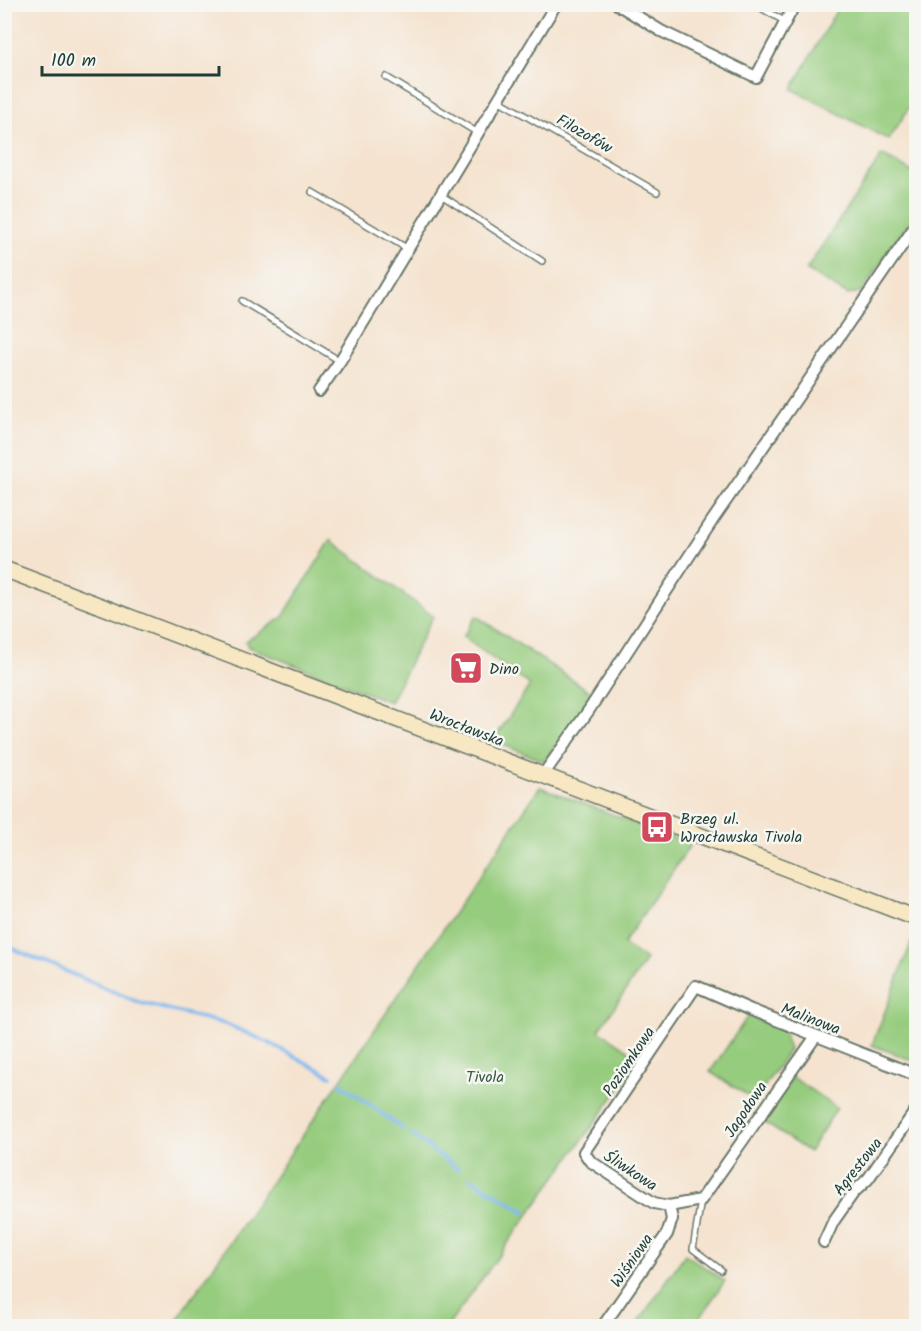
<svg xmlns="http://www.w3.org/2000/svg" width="921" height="1331" viewBox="0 0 921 1331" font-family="Kalam,sans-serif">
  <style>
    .green { fill: #96cc7e; stroke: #5a8459; stroke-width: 1.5 }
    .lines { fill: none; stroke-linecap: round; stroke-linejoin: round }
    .stream { stroke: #7db7ee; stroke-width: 4 }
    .lane-casing { stroke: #6a776a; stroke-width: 8 }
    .street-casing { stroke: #6a776a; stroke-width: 14 }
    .secondary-casing { stroke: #6a776a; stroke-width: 18 }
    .lane { stroke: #fff; stroke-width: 5 }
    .street { stroke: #fff; stroke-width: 10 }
    .secondary { stroke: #f7e8c3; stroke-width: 15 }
    .labels { text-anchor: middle; stroke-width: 5; stroke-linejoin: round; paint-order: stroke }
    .street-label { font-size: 16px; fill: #1f3d34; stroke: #f6f6f2 }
    .poi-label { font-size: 16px; fill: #1f3d34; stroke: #f6f6f2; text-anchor: start }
    .park-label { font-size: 16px; fill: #375a43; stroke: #f6f6f2 }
  </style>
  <rect width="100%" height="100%" fill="#f6f6f2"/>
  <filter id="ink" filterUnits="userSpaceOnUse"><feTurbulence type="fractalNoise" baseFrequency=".0167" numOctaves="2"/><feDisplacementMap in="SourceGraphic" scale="12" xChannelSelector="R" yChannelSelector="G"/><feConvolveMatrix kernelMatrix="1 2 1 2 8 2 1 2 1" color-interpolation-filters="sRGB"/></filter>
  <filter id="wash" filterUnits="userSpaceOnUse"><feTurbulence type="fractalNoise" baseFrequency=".008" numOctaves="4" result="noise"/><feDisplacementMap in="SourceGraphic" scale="24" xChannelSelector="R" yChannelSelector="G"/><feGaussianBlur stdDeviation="1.35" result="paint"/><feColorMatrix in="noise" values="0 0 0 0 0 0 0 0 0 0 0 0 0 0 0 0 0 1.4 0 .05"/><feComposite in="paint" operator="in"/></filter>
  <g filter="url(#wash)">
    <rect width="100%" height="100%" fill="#f5e3cf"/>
    <path class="green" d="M840,4L916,5V28L910,39L916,43V96L889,140L792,89Z
      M882,155L916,174V212L862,291L848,295L806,270Z
      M331,540L433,616L390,702L248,647L246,641L282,618Z
      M476,616L594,694L544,761L493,741L530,685L463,637Z
      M540,787L691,844L623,944L646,960L599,1030L641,1059L448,1326H173Z
      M912,941L916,943V1062L872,1045Z
      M748,1016L783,1029L789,1050L755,1100L710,1072Z
      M792,1077L837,1108L809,1152L762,1121Z
      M685,1254L725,1281L694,1326H641L637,1324Z"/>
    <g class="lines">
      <path class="stream" d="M4,945L138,1002L226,1024L267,1042L331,1076
        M340,1083L403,1129
        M412,1135L458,1169
        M470,1178L526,1212"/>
    </g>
  </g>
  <g filter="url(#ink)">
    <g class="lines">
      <defs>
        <path id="lane" d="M754,4L786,22
          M386,77L478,133
          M498,100L657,192
          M312,192L408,249
          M441,195L542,261
          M242,301L340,361
          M701,1200L693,1249L721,1270"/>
        <path id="street" d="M617,4L661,31L756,77L795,4
          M319,391L340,361L556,4
          M543,775L589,710L712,521L916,225
          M816,1036L701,1200L669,1206L654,1203L590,1161L584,1152L696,986L751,1010L916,1075
          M824,1242L833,1222L854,1192L868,1179L916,1110
          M603,1326L667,1234L672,1219L669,1206"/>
        <path id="secondary" d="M4,569L916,918"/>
      </defs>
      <use href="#lane" class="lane-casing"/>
      <use href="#street" class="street-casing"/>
      <use href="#secondary" class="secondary-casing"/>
      <use href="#lane" class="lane"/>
      <use href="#street" class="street"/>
      <use href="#secondary" class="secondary"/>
    </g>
  </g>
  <defs>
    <symbol id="supermarket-square" viewBox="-11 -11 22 22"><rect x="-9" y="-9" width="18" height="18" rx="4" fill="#d1495b" stroke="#f6f6f2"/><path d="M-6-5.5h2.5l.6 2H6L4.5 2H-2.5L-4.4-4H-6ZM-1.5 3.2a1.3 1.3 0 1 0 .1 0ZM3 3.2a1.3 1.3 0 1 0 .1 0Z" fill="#fff"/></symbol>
    <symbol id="bus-square" viewBox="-11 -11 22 22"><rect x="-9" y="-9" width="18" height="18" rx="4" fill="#d1495b" stroke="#f6f6f2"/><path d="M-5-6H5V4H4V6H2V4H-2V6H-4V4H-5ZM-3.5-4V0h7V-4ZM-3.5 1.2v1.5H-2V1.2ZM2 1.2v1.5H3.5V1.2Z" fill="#fff"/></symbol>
  </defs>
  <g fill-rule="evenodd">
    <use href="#supermarket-square" x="447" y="649" width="38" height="38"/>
    <use href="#bus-square" x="638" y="808" width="38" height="38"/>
  </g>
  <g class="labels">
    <g class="street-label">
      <text transform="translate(585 133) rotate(30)" y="6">Filozofów</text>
      <text transform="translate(467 727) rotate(21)" y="6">Wrocławska</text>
      <text transform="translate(811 1018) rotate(21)" y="6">Malinowa</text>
      <text transform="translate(628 1061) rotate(-56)" y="6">Poziomkowa</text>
      <text transform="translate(745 1109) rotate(-56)" y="6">Jagodowa</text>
      <text transform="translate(857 1166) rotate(-52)" y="6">Agrestowa</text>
      <text transform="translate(631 1170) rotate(33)" y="6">Śliwkowa</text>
      <text transform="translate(631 1260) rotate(-55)" y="6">Wiśniowa</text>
    </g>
    <g class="poi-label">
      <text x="489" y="674">Dino</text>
      <text x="680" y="824">Brzeg ul.<tspan x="680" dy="18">Wrocławska Tivola</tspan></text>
    </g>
    <g class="park-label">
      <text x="485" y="1082">Tivola</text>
    </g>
  </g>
  <rect width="921" height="1331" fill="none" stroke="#f6f6f2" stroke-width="24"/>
  <path d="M42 66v9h177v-9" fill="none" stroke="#1f3d34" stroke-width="3"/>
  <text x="51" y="66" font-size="18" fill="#1f3d34" stroke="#f6f6f2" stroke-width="4.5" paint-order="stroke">100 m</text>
</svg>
